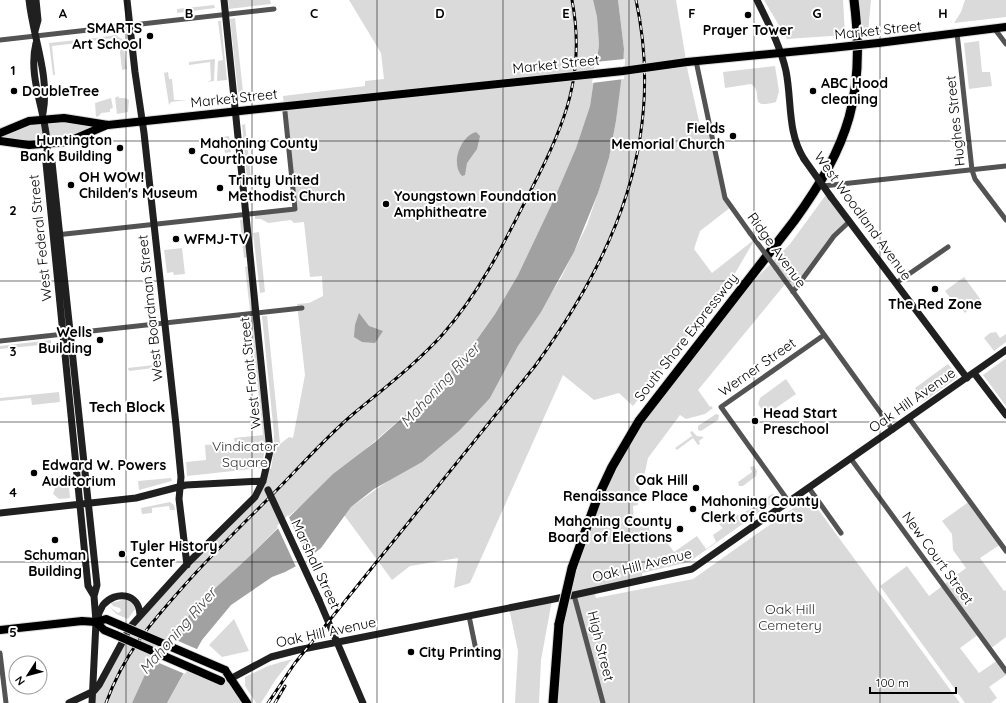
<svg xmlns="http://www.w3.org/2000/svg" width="1006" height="703" viewBox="0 0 1006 703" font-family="Quicksand,sans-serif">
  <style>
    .green { fill: #dadada }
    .water { fill: #a1a1a1 }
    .pier { fill: #fff }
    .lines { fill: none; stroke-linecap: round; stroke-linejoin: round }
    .primary-casing { stroke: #dbdbdb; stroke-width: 10 }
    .highway-casing { stroke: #dbdbdb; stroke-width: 11 }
    .street { stroke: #535353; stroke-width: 5 }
    .secondary { stroke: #202020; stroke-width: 7 }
    .primary { stroke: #000; stroke-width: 8 }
    .highway { stroke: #000; stroke-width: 9 }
    .rail-casing { stroke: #000; stroke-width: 3 }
    .rail { stroke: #fff; stroke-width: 1.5; stroke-dasharray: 4.5; stroke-linecap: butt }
    .primary-bridge-casing { stroke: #dbdbdb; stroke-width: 10; stroke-linecap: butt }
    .highway-bridge-casing { stroke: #dbdbdb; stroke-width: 11; stroke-linecap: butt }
    .street-bridge { stroke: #535353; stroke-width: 5 }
    .secondary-bridge { stroke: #202020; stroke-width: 7 }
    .primary-bridge { stroke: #000; stroke-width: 8 }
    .highway-bridge { stroke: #000; stroke-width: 9 }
    .grid { fill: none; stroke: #000; stroke-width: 1; stroke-opacity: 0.55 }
    .poi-dot { fill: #000; stroke: #fff; stroke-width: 1.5 }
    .labels { text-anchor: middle; stroke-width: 4; stroke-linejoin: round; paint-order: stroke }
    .poi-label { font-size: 14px; font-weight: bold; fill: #000; stroke: #fff; text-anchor: start }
    .street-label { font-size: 14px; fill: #000; stroke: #fff }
    .park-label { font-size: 14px; fill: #313131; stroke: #fff }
    .water-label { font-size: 15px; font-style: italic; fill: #424242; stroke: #fff }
    .neighbourhood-label { font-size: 15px; font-weight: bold; fill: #000; stroke: #fff }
    .grid-label { font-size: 13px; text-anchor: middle; font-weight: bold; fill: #000; stroke: #fff; stroke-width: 4; stroke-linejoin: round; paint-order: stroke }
  </style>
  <rect width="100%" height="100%" fill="#fff"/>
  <path class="green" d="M228,0H270L271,4L229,9Z
    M349,0H593L597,17L599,45L590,106L576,148L555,197L518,275L495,314L471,348L438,386L289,516L253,553L197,605L147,670L132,703H92L94,691L131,626L255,497L266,468L271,469L274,449V434L262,316H267L280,444L289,437L293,438L305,375L297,304L309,303L323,296L322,276L310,277L304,222L294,223L291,220L268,223L261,219H255V214L295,209L283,96L365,86V81L384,79L381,53Z
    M618,0H676L688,72L701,130L710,128L725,198L731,207L700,231L694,249L712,273L755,239L730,282L633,406L619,393L594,400L563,375L470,583L454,588L458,558L410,566L392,580L344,515L351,507L388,481L490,398L518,346L561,278L587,225L598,193L609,158L616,121L624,49Z
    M764,0H843L845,35L787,39Z
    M854,0H871L868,33L858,34Z
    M965,0H1006V17L954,23L961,12Z
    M214,5L215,8L177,13V9Z
    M235,18L244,101H239L230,19Z
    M218,21H221L227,80L217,81L218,61L223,60Z
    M116,35L123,40L127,69L122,70L119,43H116L115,38L82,42V40Z
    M77,40L78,43L52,46L55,75H53L49,43Z
    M979,41L982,72H990L992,86L969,89L964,43Z
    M215,59L214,81L208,82L211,80L210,62L189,65V62Z
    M775,66L779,91L776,102C746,110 765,93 751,84L725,88L723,72Z
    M168,72L169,79H172L174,100H187L171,102L169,105L164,73Z
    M118,96L119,98H125L129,100L128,112L117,114L115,98Z
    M111,98L113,108L110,109V112L101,113L99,116L96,117L95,103Z
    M64,118L108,125L67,142L0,141V133L29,121Z
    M245,124L251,178H247L242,125Z
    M229,136L231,152L225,153L222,137Z
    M828,192L850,221L843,227L793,292L786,283L698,390L710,407L711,406L713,408L705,414L686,419L680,415L648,458L643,481H639L640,500L638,501V505L633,506L634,521L648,520L650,533L657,542L662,544L666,541L674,552L697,536L706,549L716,542L713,535L723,528L717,522L721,519L718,516L722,511C734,526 761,501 772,494L777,495L779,498L689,562L642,573L643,580L594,590L596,598L693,579L809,497L960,703H553L554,672L572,568L627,440L728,307L790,244Z
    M240,220H244L248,257L244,258Z
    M259,232L265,292L260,293L253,233Z
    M182,248L185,274L174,275L173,272L167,273L164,250Z
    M249,266L254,310L250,311L245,267Z
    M964,277L981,300L965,313L959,306L957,307L945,291Z
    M250,317H254L263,397L266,445L261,468L187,476L186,462L206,460L205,445L235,443L234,438L263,435Z
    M996,332L1000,338L1006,334V342L994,351L984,338L990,333Z
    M51,340V344L0,349V346Z
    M1005,359L1006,360V406L983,375Z
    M162,364V367L129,371L128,368Z
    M948,364L958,377L924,401L915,388Z
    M786,379L796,394L766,415L758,404L760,398Z
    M59,392L60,402L32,405L31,398L0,401V398Z
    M716,414L719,415L718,420L701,431L698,430V426Z
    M692,431L697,436L704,437L699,441L700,444L698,445L693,438L677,450L675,448L692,436L690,432Z
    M754,466L757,471L756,476L743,486H739L738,482L752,472L750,467Z
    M68,475L70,498L59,499L53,494L59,476Z
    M171,478L172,481L139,490L138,481Z
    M970,501L1001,544L980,558L1004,591L1006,590V637L990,649L979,634L960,648L979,673L998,660L1006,671V675L989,687L997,698L991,703H965L880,586L907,566L929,596L966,568L953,550L952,534L942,521Z
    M170,502L174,505L175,510H170L169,506L152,508V513L142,514L141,508Z
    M126,599L132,601L135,609L128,619L116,614L110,607L118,613L121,611L120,608L113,606L111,603Z
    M552,600L541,660L539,703H515L518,651L509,608Z
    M234,619L249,651L222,657L209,645Z
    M292,659L276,679L261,703H256L245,686V677L268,666Z
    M188,666L221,681L230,679L247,703H167Z"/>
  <path class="water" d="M593,0H618L624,49L623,66L616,121L609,158L598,193L574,252L541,312L518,346L490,398L459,431L422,462L374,489L351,507L321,548L302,563L285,572L272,577L231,605L202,640L167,703H132L147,670L197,605L253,553L333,474L375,442L438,386L471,348L495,314L518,275L555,197L576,148L590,106L599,45L597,17Z
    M476,132L480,136L477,149L467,163L465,175L462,176C450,163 461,136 476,132Z
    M359,313L369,326L383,331L375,343L362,342L354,337L355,325Z"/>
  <path class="pier" d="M625,59L624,79L592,83L595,62Z
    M288,515L309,560L297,569L277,526Z
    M169,637L199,650L185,674L152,660Z"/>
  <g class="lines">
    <defs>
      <path id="primary" d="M878,43L1006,27
        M687,62L831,48
        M0,133L29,121L64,118L108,125L249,110
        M0,141L29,145L67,142L107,125
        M96,622L104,630L116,635
        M0,630L82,621L96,622L106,619L120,625
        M225,670L247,703"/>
      <path id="highway" d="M572,568L597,499L612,467L639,421L794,221C849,145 866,94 854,0
        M553,703L559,624"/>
    </defs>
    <use href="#primary" class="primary-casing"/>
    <use href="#highway" class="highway-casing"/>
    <path class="street" d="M994,28L1006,44
      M957,33L972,170L975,179L1006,220
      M0,40L274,9
      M696,61L725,198L750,233
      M823,186L1006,166
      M56,235L295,209L285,112
      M776,268L893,430
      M896,283L948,247
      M793,292L834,236L850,221
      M0,341L302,308
      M909,418L1006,551
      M851,459L1006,671
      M809,488L841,533
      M789,502L721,407L824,335
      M574,595L603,703
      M469,616L477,655
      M0,653L6,703"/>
    <path class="secondary" d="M29,0C33,38 50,75 43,113
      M127,0L135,72L144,133L176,425L181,477L179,499L187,565
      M757,0C768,23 780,45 786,71C792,101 787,132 804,159
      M35,31L38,20L36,0
      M36,43C26,83 53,123 46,163L88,586L94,596
      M48,153L52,162L97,585L94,596L96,622L92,703
      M831,197L967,378
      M974,373L1006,415
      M0,513L136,498L186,485L263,481
      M319,600L363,703
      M97,620C98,615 100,610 103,605C116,590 139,593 140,615
      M230,679L271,657L298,650L574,595L692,569L1006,350
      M69,703L94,691L99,685L131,626L188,563L255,497L263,481L270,451L224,0"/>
    <use href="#primary" class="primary"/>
    <use href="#highway" class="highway"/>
    <defs>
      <path id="rail" d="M106,703C124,654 149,625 183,587C211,555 241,526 271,496C298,469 323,440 352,415C383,389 416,364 443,334C481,291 506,239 532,188C565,125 586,73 572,0
        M268,703L295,663L535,366C615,256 666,139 636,0
        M275,703L285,686"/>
    </defs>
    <use href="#rail" class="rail-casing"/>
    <use href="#rail" class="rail"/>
    <defs>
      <path id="primary-bridge" d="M831,48L878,43
        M249,110L623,71L687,62
        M120,625L225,670
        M116,635L221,681"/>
      <path id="highway-bridge" d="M559,624L572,568"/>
    </defs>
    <use href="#primary-bridge" class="primary-bridge-casing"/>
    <use href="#highway-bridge" class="highway-bridge-casing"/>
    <path class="street-bridge" d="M750,233L776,268"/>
    <path class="secondary-bridge" d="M804,159L831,197
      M268,490L319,600"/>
    <use href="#primary-bridge" class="primary-bridge"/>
    <use href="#highway-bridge" class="highway-bridge"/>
  </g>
  <path class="grid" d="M126,0V703M252,0V703M377,0V703M503,0V703M629,0V703M754,0V703M880,0V703M0,141H1006M0,281H1006M0,422H1006M0,562H1006"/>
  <g class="poi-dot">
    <circle cx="748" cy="15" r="4"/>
    <circle cx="150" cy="36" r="4"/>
    <circle cx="14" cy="91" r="4"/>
    <circle cx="813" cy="91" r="4"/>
    <circle cx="733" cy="136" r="4"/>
    <circle cx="120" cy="148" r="4"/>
    <circle cx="192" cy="151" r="4"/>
    <circle cx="71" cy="185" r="4"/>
    <circle cx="220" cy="188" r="4"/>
    <circle cx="386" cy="204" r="4"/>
    <circle cx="176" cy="239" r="4"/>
    <circle cx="935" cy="289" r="4"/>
    <circle cx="100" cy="340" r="4"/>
    <circle cx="755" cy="421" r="4"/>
    <circle cx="34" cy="473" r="4"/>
    <circle cx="696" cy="488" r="4"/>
    <circle cx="693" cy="509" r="4"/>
    <circle cx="680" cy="529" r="4"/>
    <circle cx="55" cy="540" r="4"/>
    <circle cx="122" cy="554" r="4"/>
    <circle cx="411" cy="652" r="4"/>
  </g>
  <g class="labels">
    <g class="poi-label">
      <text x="142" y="33" text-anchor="end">SMARTS<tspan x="142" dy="16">Art School</tspan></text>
      <text x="748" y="35" text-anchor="middle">Prayer Tower</text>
      <text x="821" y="88">ABC Hood<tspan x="821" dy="16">cleaning</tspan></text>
      <text x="22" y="96">DoubleTree</text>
      <text x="725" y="133" text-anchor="end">Fields<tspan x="725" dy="16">Memorial Church</tspan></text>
      <text x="112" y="145" text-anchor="end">Huntington<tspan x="112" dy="16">Bank Building</tspan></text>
      <text x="200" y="148">Mahoning County<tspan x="200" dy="16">Courthouse</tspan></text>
      <text x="79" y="182">OH WOW!<tspan x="79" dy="16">Childen's Museum</tspan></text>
      <text x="228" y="185">Trinity United<tspan x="228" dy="16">Methodist Church</tspan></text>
      <text x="394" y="201">Youngstown Foundation<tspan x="394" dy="16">Amphitheatre</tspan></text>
      <text x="184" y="244">WFMJ-TV</text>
      <text x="935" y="309" text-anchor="middle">The Red Zone</text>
      <text x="92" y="337" text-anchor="end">Wells<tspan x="92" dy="16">Building</tspan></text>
      <text x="763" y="418">Head Start<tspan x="763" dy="16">Preschool</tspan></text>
      <text x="42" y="470">Edward W. Powers<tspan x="42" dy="16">Auditorium</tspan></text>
      <text x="688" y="485" text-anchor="end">Oak Hill<tspan x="688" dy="16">Renaissance Place</tspan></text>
      <text x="701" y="506">Mahoning County<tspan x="701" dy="16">Clerk of Courts</tspan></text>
      <text x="672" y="526" text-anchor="end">Mahoning County<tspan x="672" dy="16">Board of Elections</tspan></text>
      <text x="130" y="551">Tyler History<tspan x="130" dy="16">Center</tspan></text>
      <text x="55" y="560" text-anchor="middle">Schuman<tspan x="55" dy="16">Building</tspan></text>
      <text x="419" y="657">City Printing</text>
    </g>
    <g class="street-label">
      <text transform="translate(878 30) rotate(-6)" y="5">Market Street</text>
      <text transform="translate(556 64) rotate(-6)" y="5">Market Street</text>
      <text transform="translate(234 98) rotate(-6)" y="5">Market Street</text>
      <text transform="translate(955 121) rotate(-96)" y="5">Hughes Street</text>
      <text transform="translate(863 216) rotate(54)" y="5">West Woodland Avenue</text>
      <text transform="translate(40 238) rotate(-96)" y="5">West Federal Street</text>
      <text transform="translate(777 250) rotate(54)" y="5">Ridge Avenue</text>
      <text transform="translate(150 308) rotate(-96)" y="5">West Boardman Street</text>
      <text transform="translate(686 337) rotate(-52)" y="5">South Shore Expressway</text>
      <text transform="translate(757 367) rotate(-35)" y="5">Werner Street</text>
      <text transform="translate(250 373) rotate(-96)" y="5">West Front Street</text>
      <text transform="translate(912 400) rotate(-35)" y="5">Oak Hill Avenue</text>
      <text transform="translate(938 558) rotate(54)" y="5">New Court Street</text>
      <text transform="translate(316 564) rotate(65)" y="5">Marshall Street</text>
      <text transform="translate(642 565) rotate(-14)" y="5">Oak Hill Avenue</text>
      <text transform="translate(326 632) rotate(-12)" y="5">Oak Hill Avenue</text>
      <text transform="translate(601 646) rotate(76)" y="5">High Street</text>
    </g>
    <g class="park-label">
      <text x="245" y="451">Vindicator<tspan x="245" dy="16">Square</tspan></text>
      <text x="790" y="614">Oak Hill<tspan x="790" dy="16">Cemetery</tspan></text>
    </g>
    <g class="water-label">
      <text transform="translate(440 385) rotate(-47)" y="5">Mahoning River</text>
      <text transform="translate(178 631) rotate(-49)" y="5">Mahoning River</text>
    </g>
    <g class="neighbourhood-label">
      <text x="127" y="412">Tech Block</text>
    </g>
  </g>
  <g class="grid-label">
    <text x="63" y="18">A</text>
    <text x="189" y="18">B</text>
    <text x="314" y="18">C</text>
    <text x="440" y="18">D</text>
    <text x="566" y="18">E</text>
    <text x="692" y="18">F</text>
    <text x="817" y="18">G</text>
    <text x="943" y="18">H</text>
    <text x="13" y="75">1</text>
    <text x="13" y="215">2</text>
    <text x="13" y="356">3</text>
    <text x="13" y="497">4</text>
    <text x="13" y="637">5</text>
  </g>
  <g transform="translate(28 675) rotate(234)"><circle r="19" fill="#ffffff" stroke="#999999"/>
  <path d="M0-3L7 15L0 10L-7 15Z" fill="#000000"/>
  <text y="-6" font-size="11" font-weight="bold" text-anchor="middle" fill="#000000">N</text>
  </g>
  <path d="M870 687v6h86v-6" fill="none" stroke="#000000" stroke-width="2"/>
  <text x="876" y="687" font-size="12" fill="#000000" stroke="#ffffff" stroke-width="3" paint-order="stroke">100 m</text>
</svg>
